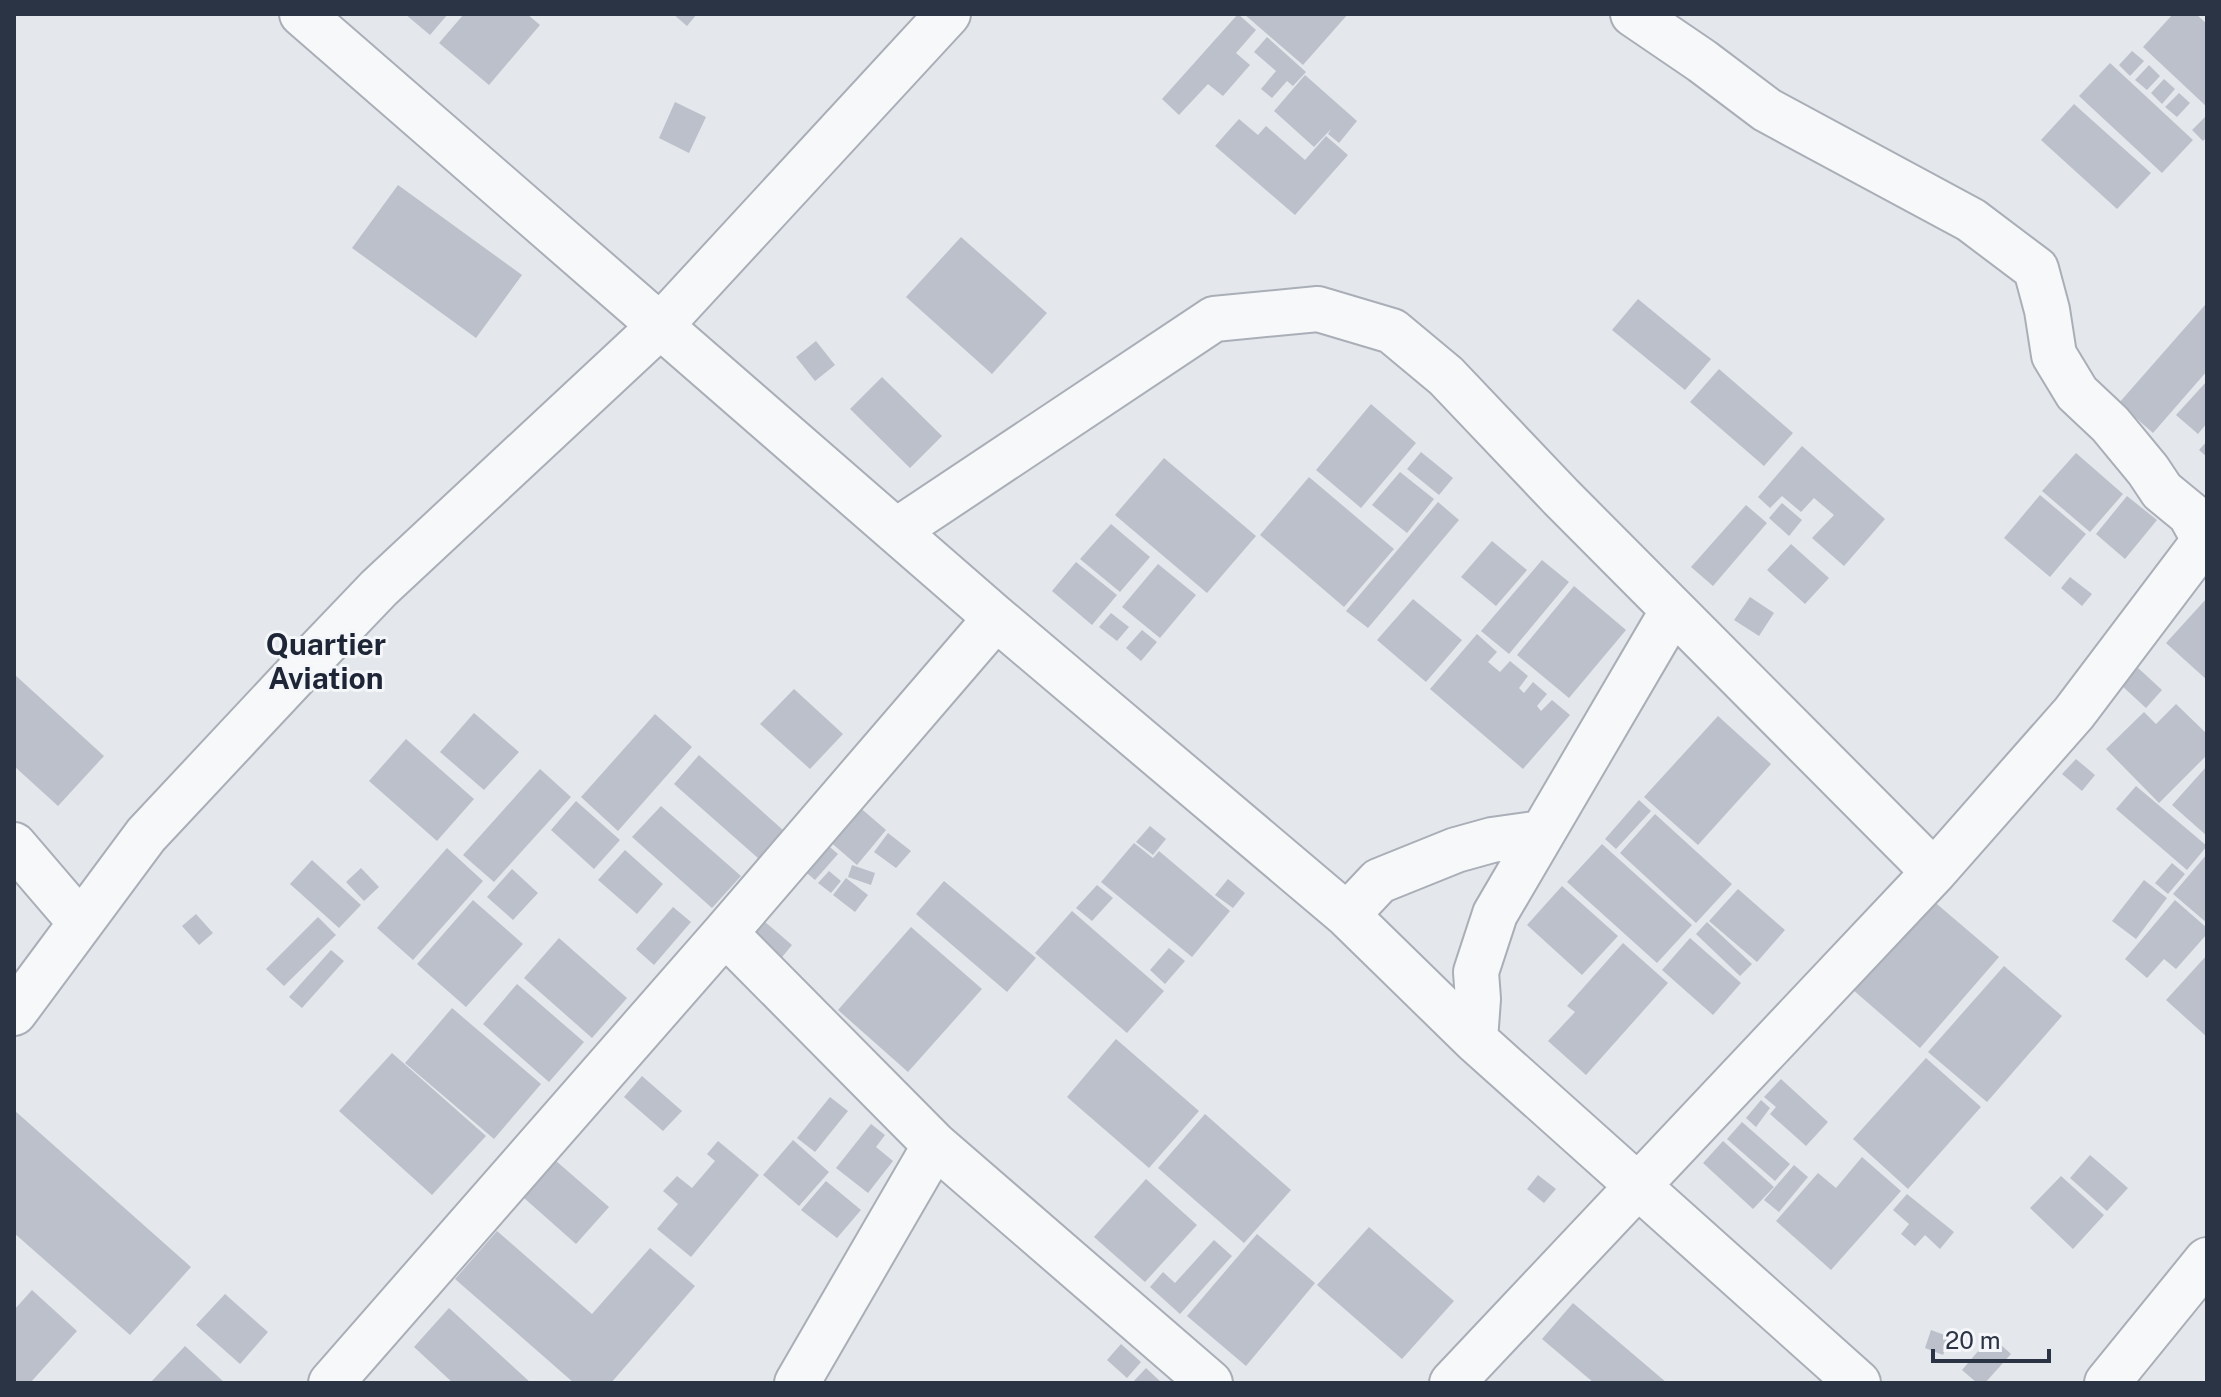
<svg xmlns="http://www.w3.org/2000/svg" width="2221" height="1397" viewBox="0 0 2221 1397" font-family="'Public Sans',sans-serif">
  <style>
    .building { fill: #bbc0ca }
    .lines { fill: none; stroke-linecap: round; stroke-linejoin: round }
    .minor-casing { stroke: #a9aeb7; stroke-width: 48 }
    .minor { stroke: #f7f8fa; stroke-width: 44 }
    .labels { text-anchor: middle; stroke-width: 6; stroke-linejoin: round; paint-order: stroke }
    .neighbourhood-label { font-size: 30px; font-weight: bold; fill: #1d2536; stroke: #f4f6f9 }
  </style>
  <rect width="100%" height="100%" fill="#e4e7ec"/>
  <path class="building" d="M405,14H448L430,35Z
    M464,14H527L540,25L489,85L439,43Z
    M673,14H697L687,26Z
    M1238,14L1256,30L1236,53L1250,65L1223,96L1208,84L1179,115L1162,99Z
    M1244,14H1348L1303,65Z
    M2173,14H2196L2207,24V107L2143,47Z
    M1267,37L1306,72L1293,86L1287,81L1272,98L1261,89L1276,71L1254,52Z
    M2132,51L2144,61L2130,76L2119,65Z
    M2110,63L2193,140L2162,173L2079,96Z
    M2149,65L2160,76L2147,90L2135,80Z
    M1305,75L1357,121L1339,143L1328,134L1331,129L1314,147L1274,111Z
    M2164,79L2175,89L2162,104L2151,93Z
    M2179,93L2190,103L2177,117L2165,107Z
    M675,102L706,117L689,153L659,138Z
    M2074,104L2151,173L2117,209L2041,140Z
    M2207,115V137L2203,141L2192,130Z
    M1239,119L1258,135L1266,126L1305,160L1326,136L1348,155L1295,215L1215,146Z
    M398,185L522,275L476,338L352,248Z
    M961,237L1047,313L992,374L906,297Z
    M1638,299L1711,359L1685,390L1612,330Z
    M2205,305L2207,371L2153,433L2119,403Z
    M816,341L835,365L815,381L796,357Z
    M1719,369L1793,433L1764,466L1690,402Z
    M882,377L942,436L910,468L850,409Z
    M2207,381V423L2198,434L2176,415Z
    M1371,404L1416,443L1361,508L1316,470Z
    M2207,441V457L2199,450Z
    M1802,446L1885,519L1844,566L1812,538L1834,515L1814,498L1801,512L1782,496L1770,508L1758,497Z
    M1421,452L1453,478L1439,495L1407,469Z
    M2076,453L2123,494L2090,532L2042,491Z
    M1164,458L1256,536L1207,593L1115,515Z
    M1400,472L1434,499L1407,533L1372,505Z
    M1309,477L1394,549L1344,607L1260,535Z
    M2040,495L2086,534L2050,577L2004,538Z
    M2127,496L2157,520L2125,559L2096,534Z
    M1438,502L1459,520L1368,628L1346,611Z
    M1782,503L1802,520L1789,536L1769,518Z
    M1746,505L1767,523L1713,586L1691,567Z
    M1111,524L1150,557L1120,592L1080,559Z
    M1492,541L1527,570L1496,606L1461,577Z
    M1791,544L1829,578L1805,604L1767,570Z
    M1542,560L1569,582L1509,654L1481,631Z
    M1076,562L1117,595L1092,625L1052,591Z
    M1158,564L1196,595L1160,638L1122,607Z
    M2070,577L2092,594L2082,606L2061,588Z
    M1574,586L1626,630L1569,698L1517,655Z
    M1750,597L1774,613L1759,636L1734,620Z
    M2207,598V680L2166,643Z
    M1413,599L1462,640L1426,682L1377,640Z
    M1111,613L1129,627L1117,641L1099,627Z
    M1142,630L1157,642L1141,661L1126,648Z
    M1477,634L1497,652L1488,662L1500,672L1510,661L1528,676L1519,688L1524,693L1533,682L1547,694L1537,706L1541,711L1552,700L1570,715L1523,769L1430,689Z
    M2137,667L2162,690L2146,708L2121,685Z
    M14,674L104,756L58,806L14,766Z
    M794,689L843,734L810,769L760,724Z
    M2176,704L2207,734V755L2159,803L2106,749L2144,712L2156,724Z
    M474,713L519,752L484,790L440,752Z
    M655,714L692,747L618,831L581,797Z
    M1718,716L1771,764L1698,845L1644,797Z
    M406,739L474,799L437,841L369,781Z
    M699,755L784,831L759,859L674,784Z
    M2076,759L2095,775L2082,791L2062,774Z
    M2207,766V836L2172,805Z
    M540,769L571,797L494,882L463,855Z
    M2136,786L2207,846L2187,870L2116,809Z
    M1639,800L1651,811L1616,849L1605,839Z
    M576,801L620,840L594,869L551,830Z
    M857,805L886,830L857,865L828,840Z
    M661,806L741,876L712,908L632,837Z
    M1655,814L1732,884L1696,923L1620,853Z
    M1150,826L1166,839L1153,855L1136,842Z
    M888,833L911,851L896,868L874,852Z
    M824,842L838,854L815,880L801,868Z
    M1134,843L1153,858L1159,851L1230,911L1192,957L1101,882Z
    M1602,844L1692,925L1657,963L1567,882Z
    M447,848L483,881L413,960L377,928Z
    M625,850L663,884L637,914L598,880Z
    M2207,854V923L2173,894Z
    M312,860L361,905L339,928L290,884Z
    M2172,863L2185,874L2168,894L2155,883Z
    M852,865L875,873L871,885L848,877Z
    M361,868L379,887L364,901L346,882Z
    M512,869L538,893L513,920L487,897Z
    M829,871L841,881L831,893L818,883Z
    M846,878L868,895L855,912L833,895Z
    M1228,879L1245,893L1233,908L1215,895Z
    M2144,880L2167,898L2136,939L2112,921Z
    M944,881L1036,958L1007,992L916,914Z
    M1097,885L1113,898L1092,921L1076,908Z
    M1562,886L1618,936L1582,975L1527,925Z
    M1738,889L1785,930L1757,962L1709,921Z
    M1931,899L1999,957L1920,1048L1852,989Z
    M473,900L523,944L466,1007L417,964Z
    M2175,900L2207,928V934L2176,969L2164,959L2147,978L2125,959Z
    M673,907L691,922L654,965L636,949Z
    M1072,911L1164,991L1127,1033L1035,953Z
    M196,914L213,933L199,945L182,926Z
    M318,917L336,935L284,986L266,969Z
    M764,921L792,945L778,962L750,937Z
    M1707,922L1752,964L1740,976L1696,934Z
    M911,927L982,989L908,1072L838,1010Z
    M559,938L627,998L592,1038L524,978Z
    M1690,938L1741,983L1713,1015L1662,970Z
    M1623,943L1668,983L1586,1075L1548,1041L1575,1012L1567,1006Z
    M1169,948L1185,961L1165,984L1150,970Z
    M331,950L344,961L302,1008L289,997Z
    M2207,955V1037L2166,1000Z
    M2004,966L2062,1016L1987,1102L1928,1052Z
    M517,984L584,1042L549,1082L483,1024Z
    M452,1008L541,1084L494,1139L405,1063Z
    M1116,1039L1199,1111L1149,1168L1067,1097Z
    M392,1053L486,1136L432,1195L339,1111Z
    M1926,1058L1981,1107L1908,1189L1853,1139Z
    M642,1076L682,1111L663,1131L624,1097Z
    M1781,1079L1828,1122L1806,1146L1770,1114L1776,1107L1764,1097Z
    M830,1097L848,1111L815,1152L797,1138Z
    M1761,1100L1770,1108L1756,1127L1746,1118Z
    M14,1110L191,1267L130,1335L14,1233Z
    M1205,1114L1291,1190L1244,1243L1158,1168Z
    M1742,1122L1790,1164L1775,1181L1727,1139Z
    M871,1124L885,1135L876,1147L893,1161L868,1193L836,1168Z
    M793,1140L829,1172L799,1206L763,1175Z
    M718,1141L759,1175L691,1257L657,1229L678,1204L663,1191L677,1176L692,1188L715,1161L707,1154Z
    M1723,1141L1774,1187L1753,1209L1703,1163Z
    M548,1154L609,1207L576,1244L515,1190Z
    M2090,1155L2128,1188L2107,1211L2070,1178Z
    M1862,1157L1901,1191L1831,1270L1776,1221L1818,1173L1836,1188Z
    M1794,1165L1808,1177L1779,1212L1764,1200Z
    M1538,1175L1556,1189L1544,1203L1527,1189Z
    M2061,1176L2104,1215L2073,1249L2030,1208Z
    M1146,1179L1197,1225L1145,1282L1094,1237Z
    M826,1181L861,1210L837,1238L801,1210Z
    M1907,1194L1954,1232L1940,1249L1925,1235L1915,1246L1901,1234L1909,1224L1893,1210Z
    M1369,1227L1454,1301L1402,1359L1317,1285Z
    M497,1231L592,1314L650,1248L695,1286L611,1383H574L455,1279Z
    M1257,1234L1315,1283L1246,1366L1187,1316Z
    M1214,1240L1232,1256L1180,1314L1150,1287L1163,1272L1175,1283Z
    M32,1290L77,1331L30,1383H14V1310Z
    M225,1294L268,1332L240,1364L196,1325Z
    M1573,1303L1667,1383H1594L1542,1339Z
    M449,1308L531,1383H453L414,1347Z
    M1931,1330L1950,1337L1943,1355L1925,1348Z
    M1991,1336L2011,1354L1985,1383H1977L1962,1370Z
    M1121,1344L1141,1362L1127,1378L1107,1360Z
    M185,1346L225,1383H150Z
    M1146,1368L1162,1383H1132Z"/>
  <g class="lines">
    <defs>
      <path id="minor" d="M302,14L996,618L1347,915L1475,1040L1858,1383
        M1633,14L1702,61L1767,110L1971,220L2036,269L2047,310L2054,355L2077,393L2110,424L2148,470L2162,491L2190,514L2205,541
        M896,531L1214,319L1318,309L1392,331L1446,376L1561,497L1934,872
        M14,845L80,922
        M1347,915L1379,881L1456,850L1492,840L1542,833
        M725,933L935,1145L1210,1383
        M14,1013L146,835L293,678L379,588L659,327L948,14
        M1475,1040L1478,999L1476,972L1495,914L1673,610
        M331,1383L725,933L996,618
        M797,1383L935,1145
        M1452,1383L1934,872L2074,713L2207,537
        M2107,1383L2207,1260"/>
    </defs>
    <use href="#minor" class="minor-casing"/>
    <use href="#minor" class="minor"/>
  </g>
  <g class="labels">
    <g class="neighbourhood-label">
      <text x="326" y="655">Quartier<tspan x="326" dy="34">Aviation</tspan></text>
    </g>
  </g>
  <rect width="2221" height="1397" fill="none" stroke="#2b3445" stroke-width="32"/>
  <path d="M1933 1349v12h116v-12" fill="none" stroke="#2b3445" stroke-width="4"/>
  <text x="1945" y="1349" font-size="24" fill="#2b3445" stroke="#f4f6f9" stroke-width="6" paint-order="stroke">20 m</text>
</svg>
